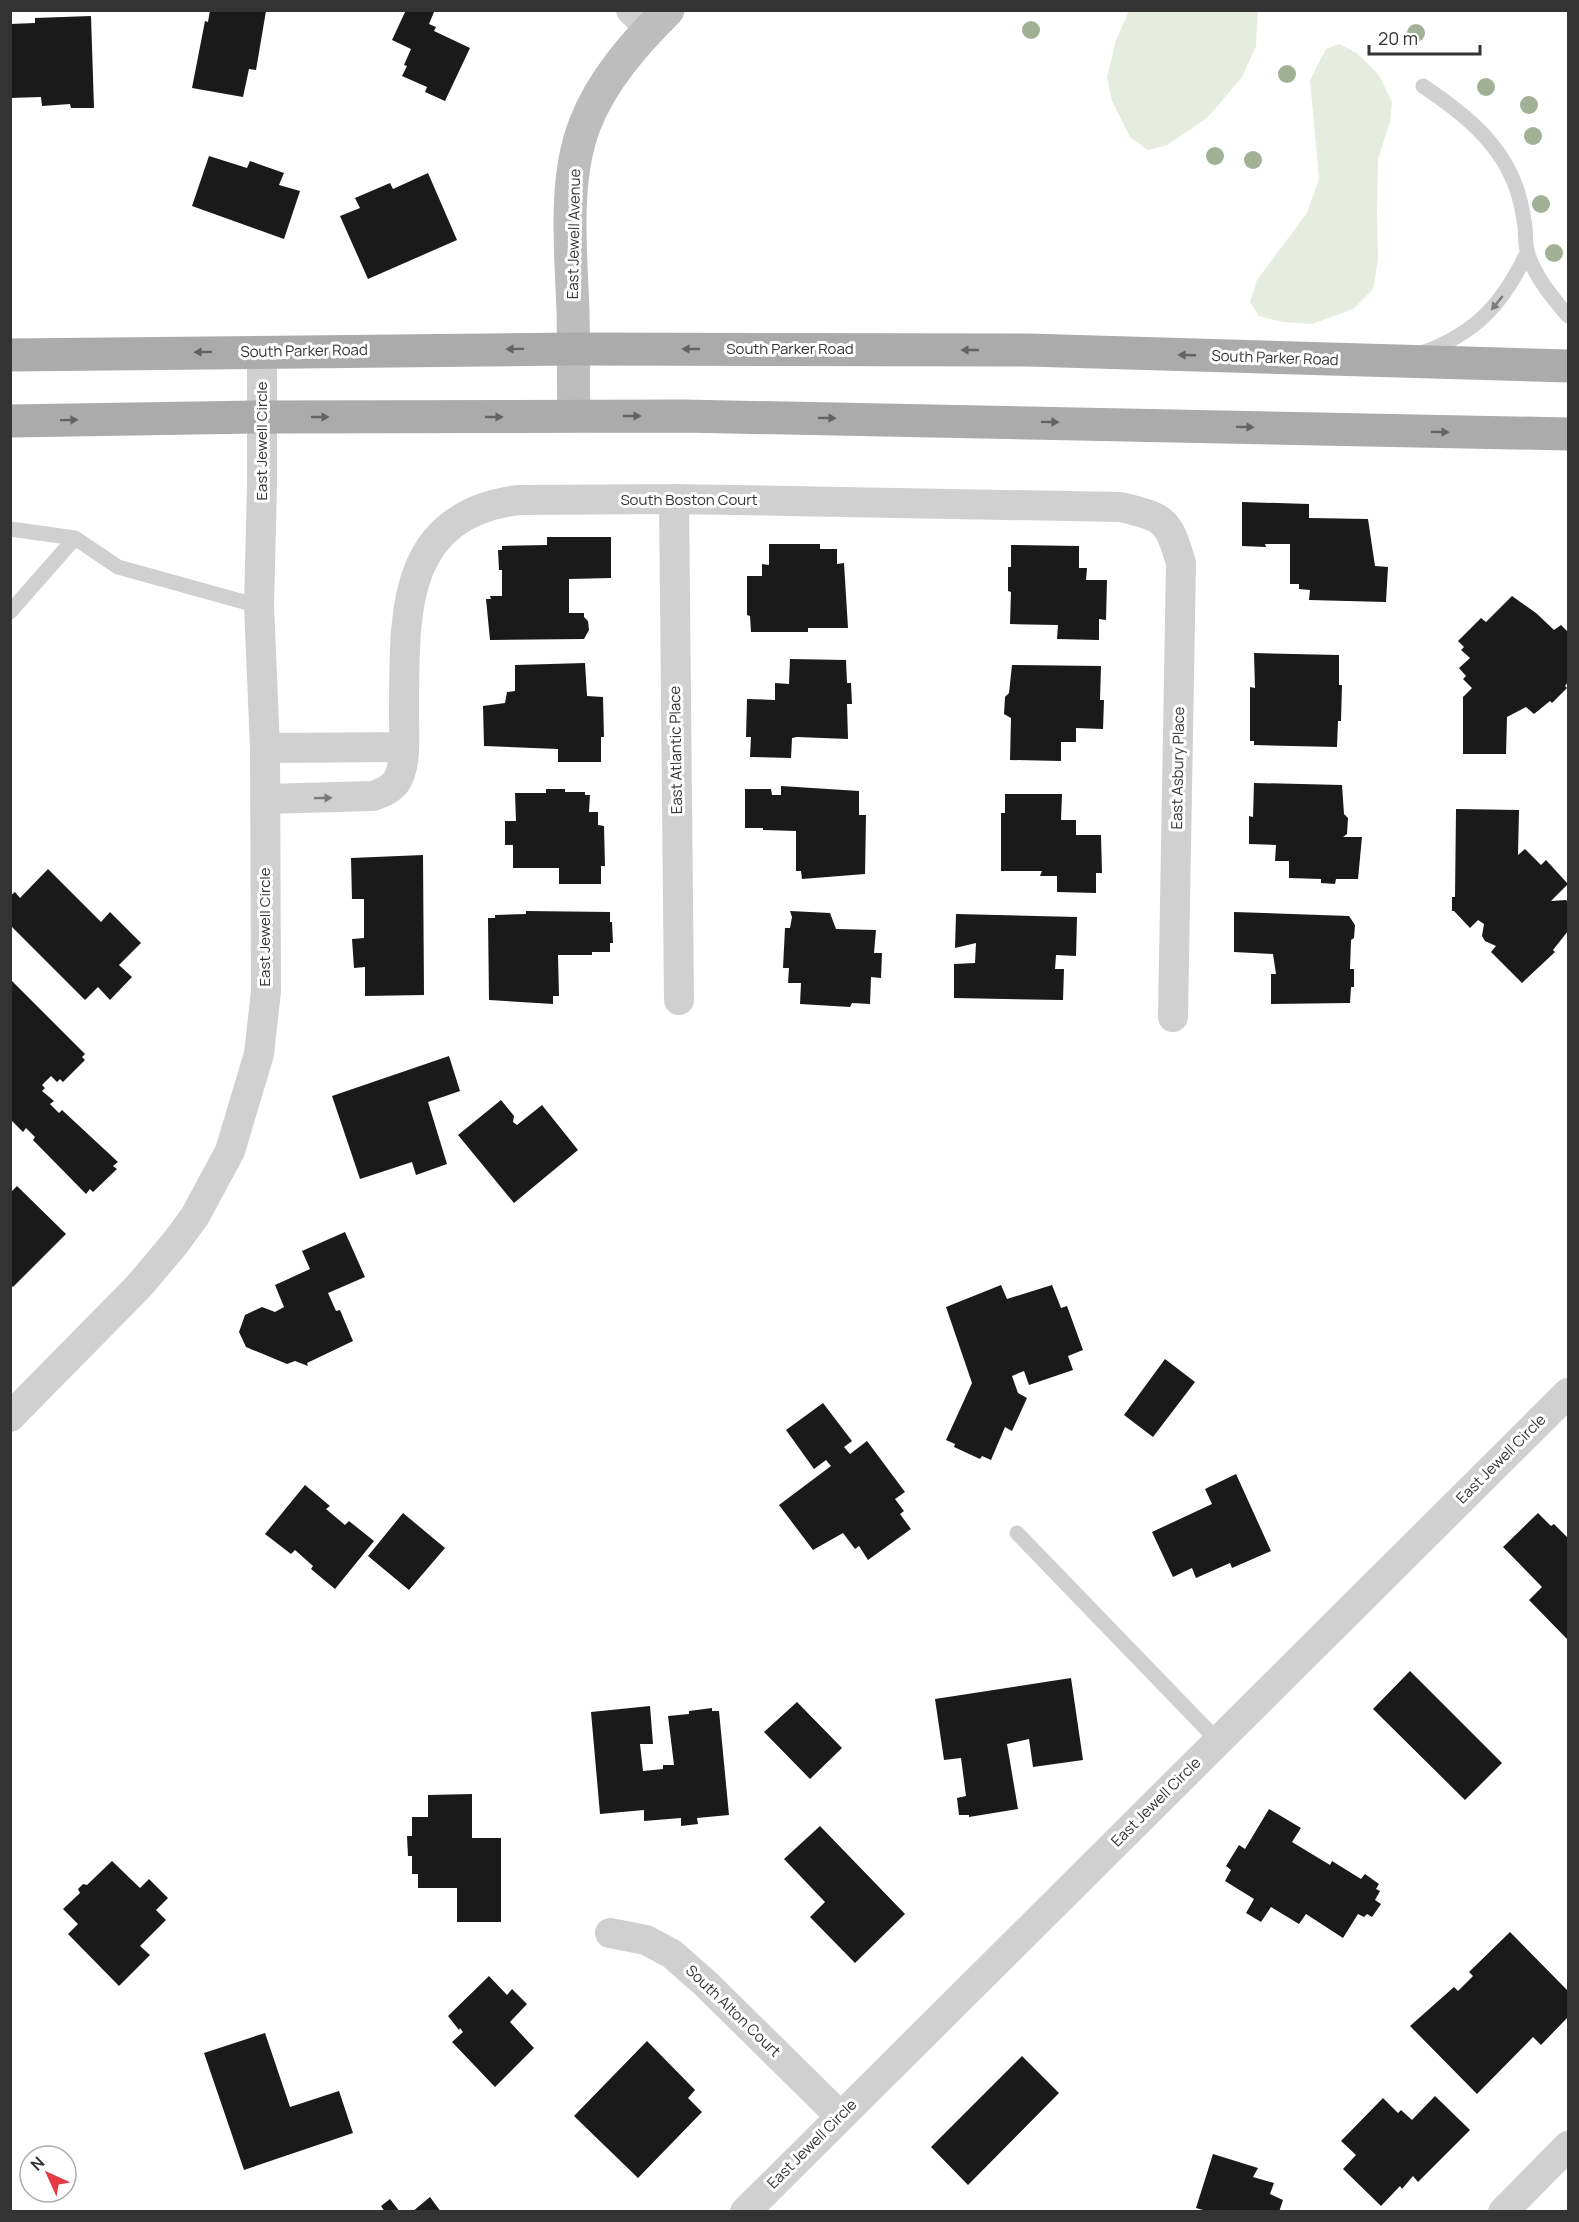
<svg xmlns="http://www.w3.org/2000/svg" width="1579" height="2222" viewBox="0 0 1579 2222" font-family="Manrope,sans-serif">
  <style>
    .green { fill: #e6ecdf }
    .building { fill: #1a1a1a }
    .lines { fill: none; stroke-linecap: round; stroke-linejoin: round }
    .lane { stroke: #d0d0d0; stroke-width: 15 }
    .street { stroke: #d0d0d0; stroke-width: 30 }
    .secondary { stroke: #bdbdbd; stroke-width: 33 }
    .primary { stroke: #ababab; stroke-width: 33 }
    .tree { fill: #a2b095 }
    .oneway { fill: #7a7a7a }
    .oneway2 { fill: #636363 }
    .labels { text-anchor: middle; stroke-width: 6; stroke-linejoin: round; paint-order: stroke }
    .street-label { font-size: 15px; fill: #333; stroke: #fff }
  </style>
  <rect width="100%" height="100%" fill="#fff"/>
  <path class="green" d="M1129,11H1258L1256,46L1242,77L1207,118L1167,145L1148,150L1130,137L1112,101L1107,77L1116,40Z
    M1339,44L1357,53L1379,75L1392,102L1390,122L1378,159L1377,213L1378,260L1373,289L1353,309L1312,324L1282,322L1259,316L1250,302L1257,280L1307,213L1319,179L1310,80L1326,49Z"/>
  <path class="building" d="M210,10L266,11L256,70L249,69L243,97L192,88L205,21L208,22Z
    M406,10L434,12L429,24L436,27L434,31L470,48L445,101L425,92L427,87L402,76L407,66L404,65L411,49L392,40Z
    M91,16L94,108H71L70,104L42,106L41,97L10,98V24L35,23V18Z
    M209,156L247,168L250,161L284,173L279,185L300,191L284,239L192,206Z
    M428,173L457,240L368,279L340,216L360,208L355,198L390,183L393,189Z
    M1242,502L1309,504V518L1368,519L1375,566L1388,567L1386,602L1309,600L1310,590L1299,589V584H1290V544H1265L1266,547L1242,546Z
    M547,537H611V578L569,579V613H584V617L588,621L589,630L584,639L490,640L486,599H491L490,596H502V570H499L498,550H502V546L547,545Z
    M769,544H820V549H837V564L844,563L848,628H808V632H751L750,616L747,615V576H762V564L769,565Z
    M1011,545L1079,546V568H1087L1086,580H1107L1106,620L1099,619V640L1057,639L1058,625L1010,624L1011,592L1008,591V567H1011Z
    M1512,596L1536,613L1554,630L1561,625L1568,632V682L1565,686L1567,688L1552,703L1550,701L1534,714L1526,707L1507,717L1506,754H1463V697L1472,688L1463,679L1466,676L1459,668L1470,658L1461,650L1464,647L1458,641L1481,618L1486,622Z
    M1254,653L1339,655V685H1342L1341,721H1338L1337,747L1254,745V741H1250V687L1255,688Z
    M790,659L846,660L847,683H851L852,704H847L848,739L797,737L792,738L791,758L750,757L751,737H746L747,699L775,700V683L789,684Z
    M585,663L587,696L603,697L604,737H601V762H558V749L484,746L483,706L505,703L507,692L515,691V665Z
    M1012,665L1101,666L1100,700H1104L1103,729L1076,728V742H1061V761L1010,760L1011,718L1004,714L1005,697L1009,693Z
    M1254,783L1342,785L1344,814L1348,818L1347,834L1343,837H1362L1358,879H1336L1335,884L1321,883V879L1289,878V861H1275L1276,845L1249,844V816L1253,817Z
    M781,786L859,791V815H866L865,874L802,879L801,871H796V831L763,830V828H745V789H771L772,795H781Z
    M546,789H565V792H585V795H590L589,812H598V825L604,826L605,866H601V884H559V868H513V845H505V821H516L515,793H546Z
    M1005,794H1062L1061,820H1076V835H1101L1102,873H1096V893L1057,892V876H1040L1042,871H1001V813H1005Z
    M1456,809L1519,810L1518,855L1525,849L1541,865L1546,860L1568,884L1551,901L1566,900L1568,902V931L1553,950L1555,952L1522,983L1491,952L1496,946L1485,941L1482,936L1484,924L1478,920L1470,928L1454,911H1452V897H1455Z
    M423,855L424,995L365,996V967L354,968L352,939L364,938V899H352L351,858Z
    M48,869L101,922L110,912L141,943L119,965L132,977L110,1000L98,987L85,1000L10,925V896L15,892L20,898Z
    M526,911L610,912V922H612L613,943H610V952H592V955H558L559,996H553V1004L489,1000L488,918H495V915L526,914Z
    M790,911L830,913L836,929L876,930L874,953H882L881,978L871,977L870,1004L852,1003L850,1007L800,1004L801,983H788L789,968H783L785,928H790L792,917Z
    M1234,912L1349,916L1355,925L1354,938L1351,940L1350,969H1354V987H1351L1350,1003L1271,1004V974H1276L1273,954L1234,952Z
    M956,914L1077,917L1076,956L1056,955L1055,969H1064L1063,1000L954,998V964L975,963L976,943L955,948Z
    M10,979L85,1054L82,1057L85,1060L63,1082L60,1079L57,1082L51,1076L42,1085L45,1088L42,1091L54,1101L50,1104L59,1113L62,1110L118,1162L113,1166L117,1169L93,1192L90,1189L86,1194L33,1140L35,1137L26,1128L23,1132L10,1119Z
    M449,1056L460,1091L428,1102L447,1164L416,1175L412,1162L360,1179L332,1096Z
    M501,1100L514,1116L513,1122L517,1125L542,1105L578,1150L514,1203L458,1135Z
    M17,1186L66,1234L13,1287L10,1285V1193Z
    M345,1232L365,1277L328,1293L336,1311L340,1310L353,1341L307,1363L308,1366L295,1361L287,1364L246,1347L239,1332L245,1315L262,1307L275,1312L284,1307L275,1285L310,1269L302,1251Z
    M1001,1285L1007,1299L1052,1285L1061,1308L1067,1306L1083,1350L1068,1356L1073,1370L1029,1385L1024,1371L1012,1376L1018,1393L1027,1398L1012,1431L1005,1427L991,1460L982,1456L980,1459L954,1447L955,1444L946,1440L972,1383L946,1307Z
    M1165,1359L1195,1382L1153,1437L1124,1415Z
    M823,1403L852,1441L844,1447L850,1454L867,1441L905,1492L895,1499L904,1511L900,1514L911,1529L868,1560L859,1546L855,1549L843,1533L813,1550L779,1505L831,1466L826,1460L814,1469L786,1430Z
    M1236,1474L1271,1551L1232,1568L1230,1563L1196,1578L1192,1568L1173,1577L1152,1532L1212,1504L1205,1489Z
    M305,1485L330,1506L326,1509L345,1525L349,1521L374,1541L335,1589L311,1569L313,1566L295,1550L291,1554L265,1534Z
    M403,1513L445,1548L409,1590L368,1556Z
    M1538,1513L1551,1526L1554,1524L1568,1538L1567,1639L1529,1600L1542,1587L1503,1547Z
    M1410,1671L1502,1763L1465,1800L1373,1709Z
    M1071,1678L1083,1760L1033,1767L1029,1739L1007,1744L1018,1809L969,1817V1815H959L957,1798L966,1796L961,1758L944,1760L935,1699Z
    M797,1702L842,1748L810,1779L764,1732Z
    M650,1706L653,1744H640L643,1771L663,1769V1765H674L668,1716L689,1714V1711L712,1708V1711H719L729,1815L697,1818L698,1824L681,1826V1818L644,1821V1810L600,1814L591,1712Z
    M472,1794V1838H501V1922H457V1888H418V1874H412V1856H408L407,1836H412V1817H428V1795Z
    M1269,1809L1301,1828L1292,1842L1330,1865L1332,1861L1361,1879L1365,1874L1379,1884L1376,1889L1380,1891L1375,1900L1381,1904L1372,1917L1367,1914L1364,1917L1358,1914L1343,1938L1306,1914L1299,1924L1271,1907L1261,1922L1246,1913L1254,1899L1225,1881L1231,1870L1226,1866L1239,1845L1245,1849Z
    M820,1826L905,1914L855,1963L810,1917L825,1902L784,1859Z
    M112,1861L140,1888L149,1879L168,1898L156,1910L166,1920L140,1946L150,1955L119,1986L68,1934L78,1924L63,1909L80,1893L78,1889L83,1884L87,1885Z
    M1510,1932L1568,1991V2017L1541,2045L1533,2037L1477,2094L1410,2026L1454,1987L1458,1991L1473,1976L1469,1972Z
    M489,1976L507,1995L512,1989L527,2004L510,2022L534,2048L495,2087L452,2042L463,2032L460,2028L459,2030L448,2016Z
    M265,2033L290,2107L339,2091L353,2133L244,2170L204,2053Z
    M647,2041L695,2090L688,2098L702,2112L638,2178L574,2116Z
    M1022,2056L1059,2093L968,2185L931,2147Z
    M1435,2096L1470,2130L1418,2182L1413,2176L1402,2189L1400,2186L1381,2206L1343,2169L1356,2155L1341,2141L1383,2098L1398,2113L1401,2110L1412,2120Z
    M1213,2154L1258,2168L1253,2177L1274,2183L1270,2194L1283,2200L1279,2212H1202L1203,2210L1196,2208Z
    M430,2197L441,2212H412Z
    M390,2199L400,2212H385L381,2206Z"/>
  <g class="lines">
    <path class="lane" d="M1423,86C1460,111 1497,139 1514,182C1520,196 1523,212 1525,227C1526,236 1525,246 1528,254C1535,277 1553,298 1568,316
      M1422,353C1476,333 1502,305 1527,253
      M10,529L75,538L118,567L259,606
      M10,612L75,538
      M1017,1533L1218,1741"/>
    <path class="street" d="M631,10L650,29
      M674,499L679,1000
      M265,748L404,747
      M265,799L373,796C382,793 390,790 396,782C407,766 404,733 404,714C405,619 397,515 519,500L674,499L1121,507C1165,518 1168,519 1181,563L1173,1017
      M10,1417L139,1286L176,1242L195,1216L230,1151L259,1054L266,991L265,748L259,606L262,485V352
      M610,1933L646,1940L672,1954L705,1983L840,2116
      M745,2212L1568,1393
      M1503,2212L1568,2146"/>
    <path class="secondary" d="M574,416C573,381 574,346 573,311C571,252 563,180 585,124C602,80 635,43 668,10"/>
    <path class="primary" d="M10,355L573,349L1028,350L1568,366
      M10,421L262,417L683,416L1568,434"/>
  </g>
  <g class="tree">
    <circle cx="1031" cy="30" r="9"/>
    <circle cx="1416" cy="33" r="9"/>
    <circle cx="1287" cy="74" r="9"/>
    <circle cx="1486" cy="87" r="9"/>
    <circle cx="1529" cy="105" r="9"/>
    <circle cx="1533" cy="136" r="9"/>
    <circle cx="1215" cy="156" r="9"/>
    <circle cx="1253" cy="160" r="9"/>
    <circle cx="1541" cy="204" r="9"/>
    <circle cx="1554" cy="253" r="9"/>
  </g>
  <defs><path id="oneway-solid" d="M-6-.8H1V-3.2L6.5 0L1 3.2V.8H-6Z" transform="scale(1.5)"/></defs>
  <g class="oneway">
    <use href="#oneway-solid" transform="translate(1497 303) rotate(129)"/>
    <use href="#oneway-solid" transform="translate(323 798) rotate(-1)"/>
  </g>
  <g class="oneway2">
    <use href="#oneway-solid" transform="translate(515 349) rotate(179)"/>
    <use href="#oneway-solid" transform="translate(691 349) rotate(-180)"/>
    <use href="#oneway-solid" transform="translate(970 350) rotate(-180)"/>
    <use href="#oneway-solid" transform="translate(203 352) rotate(179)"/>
    <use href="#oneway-solid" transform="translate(1187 355) rotate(-178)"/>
    <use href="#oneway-solid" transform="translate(632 416)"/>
    <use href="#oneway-solid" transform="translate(320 417)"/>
    <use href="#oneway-solid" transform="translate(494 417)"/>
    <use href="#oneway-solid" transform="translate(827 418) rotate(1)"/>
    <use href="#oneway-solid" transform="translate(69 420) rotate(-1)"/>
    <use href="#oneway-solid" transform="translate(1050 422) rotate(1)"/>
    <use href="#oneway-solid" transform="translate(1245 427) rotate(1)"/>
    <use href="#oneway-solid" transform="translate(1440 432) rotate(1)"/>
  </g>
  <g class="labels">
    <g class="street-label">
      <text transform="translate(574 234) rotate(-89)" y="5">East Jewell Avenue</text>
      <text x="790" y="354">South Parker Road</text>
      <text transform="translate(304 351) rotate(-1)" y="5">South Parker Road</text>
      <text transform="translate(1275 358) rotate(2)" y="5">South Parker Road</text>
      <text transform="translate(262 441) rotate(-90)" y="5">East Jewell Circle</text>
      <text x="689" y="505">South Boston Court</text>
      <text transform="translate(676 750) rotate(-91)" y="5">East Atlantic Place</text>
      <text transform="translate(1178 768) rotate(-89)" y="5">East Asbury Place</text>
      <text transform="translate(265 927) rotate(-90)" y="5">East Jewell Circle</text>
      <text transform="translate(1501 1459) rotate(-45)" y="5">East Jewell Circle</text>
      <text transform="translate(1156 1802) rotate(-45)" y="5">East Jewell Circle</text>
      <text transform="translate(733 2011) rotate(44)" y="5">South Alton Court</text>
      <text transform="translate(812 2144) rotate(-45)" y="5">East Jewell Circle</text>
    </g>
  </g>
  <rect width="1579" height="2222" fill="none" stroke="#333333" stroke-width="24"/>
  <g transform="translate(48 2174) rotate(315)"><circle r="28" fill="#ffffff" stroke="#adadad" stroke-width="1.5"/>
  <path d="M0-4.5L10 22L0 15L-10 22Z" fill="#e63946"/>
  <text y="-9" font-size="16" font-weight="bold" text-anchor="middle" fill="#333333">N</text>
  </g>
  <path d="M1369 45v9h111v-9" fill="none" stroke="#333333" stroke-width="3"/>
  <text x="1378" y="45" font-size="18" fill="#333333" stroke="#ffffff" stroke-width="4.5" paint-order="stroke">20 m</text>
</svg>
